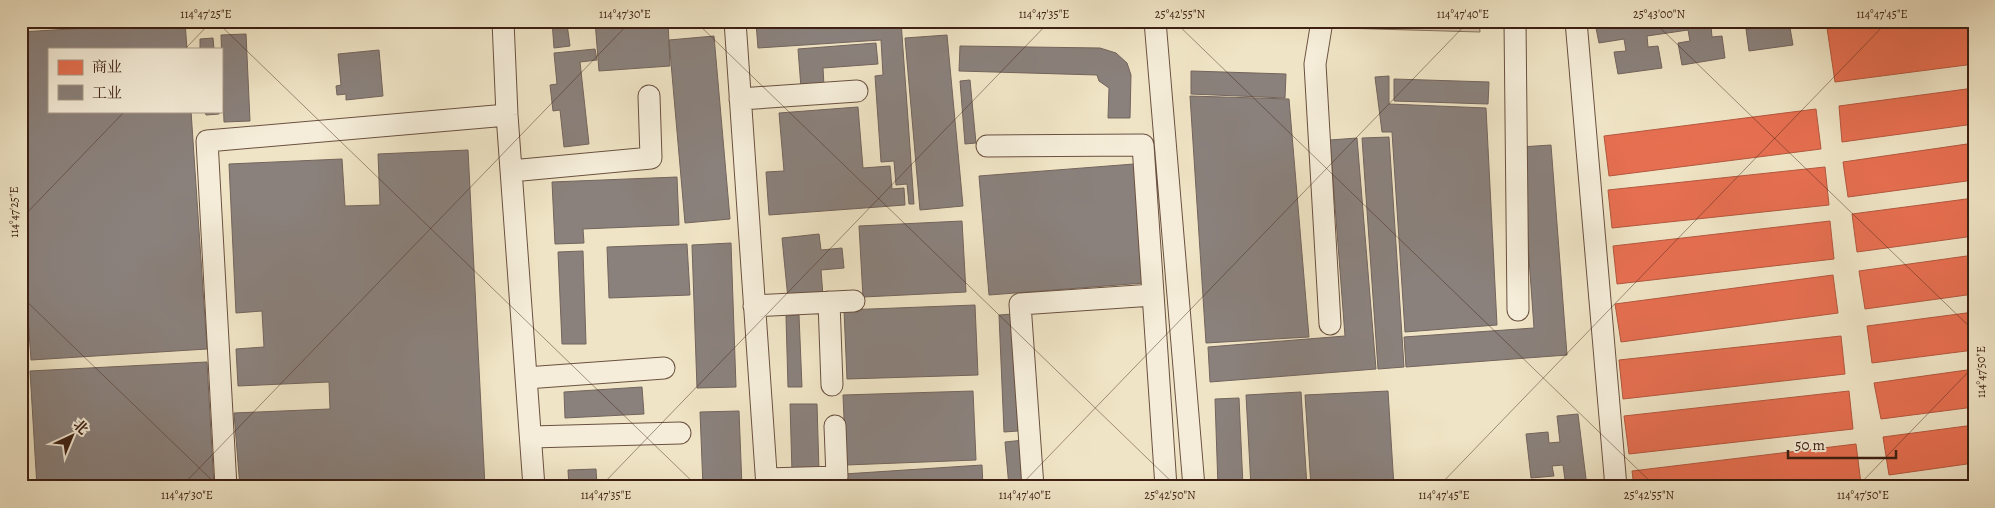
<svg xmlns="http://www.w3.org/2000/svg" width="1995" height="508" viewBox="0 0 1995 508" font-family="Alegreya,'Noto Serif SC',serif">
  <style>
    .green { fill: #d1c3a7; stroke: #87725d }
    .shops { fill: #e76f51; stroke: #b4573e }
    .industry { fill: #8a817c; stroke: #73645c }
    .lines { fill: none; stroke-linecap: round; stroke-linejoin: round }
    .minor-casing { stroke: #6a5140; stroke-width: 23 }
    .minor { stroke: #f5edd9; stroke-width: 21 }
    .ticks { fill: none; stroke: #3d2013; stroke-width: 1; stroke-opacity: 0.45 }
    .neatline { fill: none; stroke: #3d2013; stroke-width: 2 }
    .ticks-label { font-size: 12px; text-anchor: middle; fill: #3d2013 }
  </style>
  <rect width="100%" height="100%" fill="#efe4c5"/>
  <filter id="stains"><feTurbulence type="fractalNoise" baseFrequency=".004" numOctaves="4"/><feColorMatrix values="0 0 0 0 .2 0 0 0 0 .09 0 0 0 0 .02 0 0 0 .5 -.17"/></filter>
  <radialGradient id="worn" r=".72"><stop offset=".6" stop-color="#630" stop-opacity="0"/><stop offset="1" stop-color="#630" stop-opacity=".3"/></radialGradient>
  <path class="green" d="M1203,21H1304L1303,26L1203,23Z
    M1340,21H1479L1480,32L1340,28Z"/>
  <path class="shops" d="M1826,21H1974V64L1835,82Z
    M1974,88V124L1842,142L1839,106Z
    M1816,109L1821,149L1609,176L1604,136Z
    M1974,143V180L1848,197L1843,162Z
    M1825,167L1829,205L1612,228L1608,190Z
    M1974,198V236L1857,252L1852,214Z
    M1830,221L1834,259L1617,284L1613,246Z
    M1974,255V294L1865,309L1859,271Z
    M1833,275L1838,313L1621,342L1615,304Z
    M1974,312V350L1872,363L1867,326Z
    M1841,336L1845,374L1623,399L1619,360Z
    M1974,369V407L1881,419L1874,383Z
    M1849,391L1853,429L1629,454L1624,416Z
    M1974,425V463L1889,475L1883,437Z
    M1856,444L1861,484L1836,487H1634L1632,471Z
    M1974,481V487H1930Z"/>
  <path class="industry" d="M552,21H592V22L567,24L570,46L554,48Z
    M595,21H668L670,66L599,71Z
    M781,21H901L914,204H909L907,184L896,185L894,161L881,162L875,76L883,75L881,40L758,48L756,23Z
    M1608,21H1745L1711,26L1712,37L1722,36L1725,58L1682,65L1678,43L1690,41L1688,30L1647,36L1648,47L1658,46L1662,68L1618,74L1614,52L1626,51L1624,39L1599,43L1595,23Z
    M1756,21H1779L1780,24L1789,22L1793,45L1749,51L1746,29L1757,28Z
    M185,22L187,49H49V111H191L207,349L31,360L21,219V32Z
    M246,34L250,121L224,122L221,35Z
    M947,35L963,206L920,210L905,38Z
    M714,36L730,219L685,223L669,40Z
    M213,38L214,49H200V39Z
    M876,43L878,64L823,68L824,86L801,88L798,49Z
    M960,46L1100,48L1116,53L1127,63L1131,75L1130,118H1108L1109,88L1099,81L1097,75L959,71Z
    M595,49L597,60L580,62L589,144L564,147L560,110L553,111L550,85L557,84L554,53Z
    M379,50L383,96L346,100V94L337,95L336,86L341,85L338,54Z
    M1191,71L1286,74L1285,98L1191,94Z
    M1389,76V104L1486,108L1497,325L1405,332L1392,132H1382L1375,77Z
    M1394,79L1489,82L1488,104L1394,101Z
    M970,80L976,143L965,144L960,81Z
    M1190,96L1289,99L1309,337L1206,343Z
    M858,107L863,168L890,166L892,189L904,188L905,205L769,215L766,172L784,171L779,113Z
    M205,111H219V114L206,115Z
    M1389,137L1404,367L1378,369L1362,138Z
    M1357,138L1376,369L1210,382L1208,347L1345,336L1330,140Z
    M1551,145L1567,355L1406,367L1404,337L1534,328L1521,147Z
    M468,150L485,487H240L234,413L330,409L329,382L238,386L236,349L264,347L262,311L236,313L229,164L342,159L345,206L380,205L378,154Z
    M1134,164L1144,283L989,295L979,176Z
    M677,177L679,225L583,229L584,243L555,244L552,182Z
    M962,221L966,292L863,297L859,226Z
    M819,234L821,250L842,248L844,268L821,270L823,296L788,299L782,238Z
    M731,243L736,387L697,388L692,245Z
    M687,244L690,295L609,298L607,247Z
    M583,251L586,344H562L558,252Z
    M975,305L978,375L847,379L844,310Z
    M1013,314L1018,431L1004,432L999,315Z
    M799,315L802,387H788L786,316Z
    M207,362L214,487H37L30,371Z
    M642,387L644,414L565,418L564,392Z
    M973,391L976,460L846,465L843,395Z
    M1388,391L1394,487H1311L1305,395Z
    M1301,392L1307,487H1251L1246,395Z
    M1239,398L1243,486L1218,487L1215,399Z
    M790,404H817L819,471L792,472Z
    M739,411L742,487H703L700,412Z
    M1578,414L1587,487H1566L1563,465L1552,466L1554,476L1531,478L1526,434L1548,432L1549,443L1560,442L1557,416Z
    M1024,440L1028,487H1009L1005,442Z
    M982,465L983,487H845L844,474Z
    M596,469L597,487H569L568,470Z
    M1110,482V487H1070V484Z"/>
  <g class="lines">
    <defs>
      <path id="minor" d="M503,21L507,115L534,487
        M735,21L767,487
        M1155,21L1194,487
        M1322,21L1315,64L1330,324
        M1515,21L1518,310
        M1576,21L1616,487
        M740,99L857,91
        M987,146L1143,145L1166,487
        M511,171L651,158L649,96
        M829,302L832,385
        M754,306L854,301
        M526,378L664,368
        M531,437L680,433
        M767,479L837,477L835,426
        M226,487L207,141L507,115
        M1033,487L1020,304L1153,295"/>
    </defs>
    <use href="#minor" class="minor-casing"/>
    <use href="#minor" class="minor"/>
  </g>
  <path class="ticks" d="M216,21L698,487M695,21L1177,487M1174,21L1656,487M1653,21L1974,331M185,49L212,21M21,219L125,111M21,296L219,487M181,487L631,21M600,487L1050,21M1019,487L1469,21M1438,487L1888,21M1857,487L1974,366"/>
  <rect width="1995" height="508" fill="none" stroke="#efe4c5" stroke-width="55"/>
  <rect x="48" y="48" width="175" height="65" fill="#f5edd9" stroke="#ab9b8a"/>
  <rect x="58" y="60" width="25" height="15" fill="#e76f51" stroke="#ab9b8a"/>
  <text x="92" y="72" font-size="15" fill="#3d2013">商业</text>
  <rect x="58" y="85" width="25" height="15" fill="#8a817c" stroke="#ab9b8a"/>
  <text x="92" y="98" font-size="15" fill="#3d2013">工业</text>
  <g transform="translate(72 436) rotate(44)" stroke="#f5edd9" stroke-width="4" paint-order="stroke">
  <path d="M0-4L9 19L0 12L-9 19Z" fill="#3d2013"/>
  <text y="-8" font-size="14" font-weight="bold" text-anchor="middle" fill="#3d2013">北</text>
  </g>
  <path d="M1788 450v8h108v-8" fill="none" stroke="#3d2013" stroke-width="2.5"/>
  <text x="1795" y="450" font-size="15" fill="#3d2013" stroke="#f5edd9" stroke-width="4" paint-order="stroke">50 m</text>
  <rect x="28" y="28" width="1940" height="452" class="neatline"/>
  <g class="ticks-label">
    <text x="206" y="18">114°47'25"E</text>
    <text x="625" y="18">114°47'30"E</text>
    <text x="1044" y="18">114°47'35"E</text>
    <text x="1180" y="18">25°42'55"N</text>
    <text x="1463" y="18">114°47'40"E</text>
    <text x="1659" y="18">25°43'00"N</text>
    <text x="1882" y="18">114°47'45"E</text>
    <text transform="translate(14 212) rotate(-90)" y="4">114°47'25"E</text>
    <text transform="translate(1981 372) rotate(-90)" y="4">114°47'50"E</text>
    <text x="187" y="499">114°47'30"E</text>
    <text x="606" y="499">114°47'35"E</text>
    <text x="1025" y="499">114°47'40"E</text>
    <text x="1170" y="499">25°42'50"N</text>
    <text x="1444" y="499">114°47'45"E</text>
    <text x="1649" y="499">25°42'55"N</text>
    <text x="1863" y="499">114°47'50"E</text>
  </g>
  <rect width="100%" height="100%" filter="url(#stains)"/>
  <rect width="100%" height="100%" fill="url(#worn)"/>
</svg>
